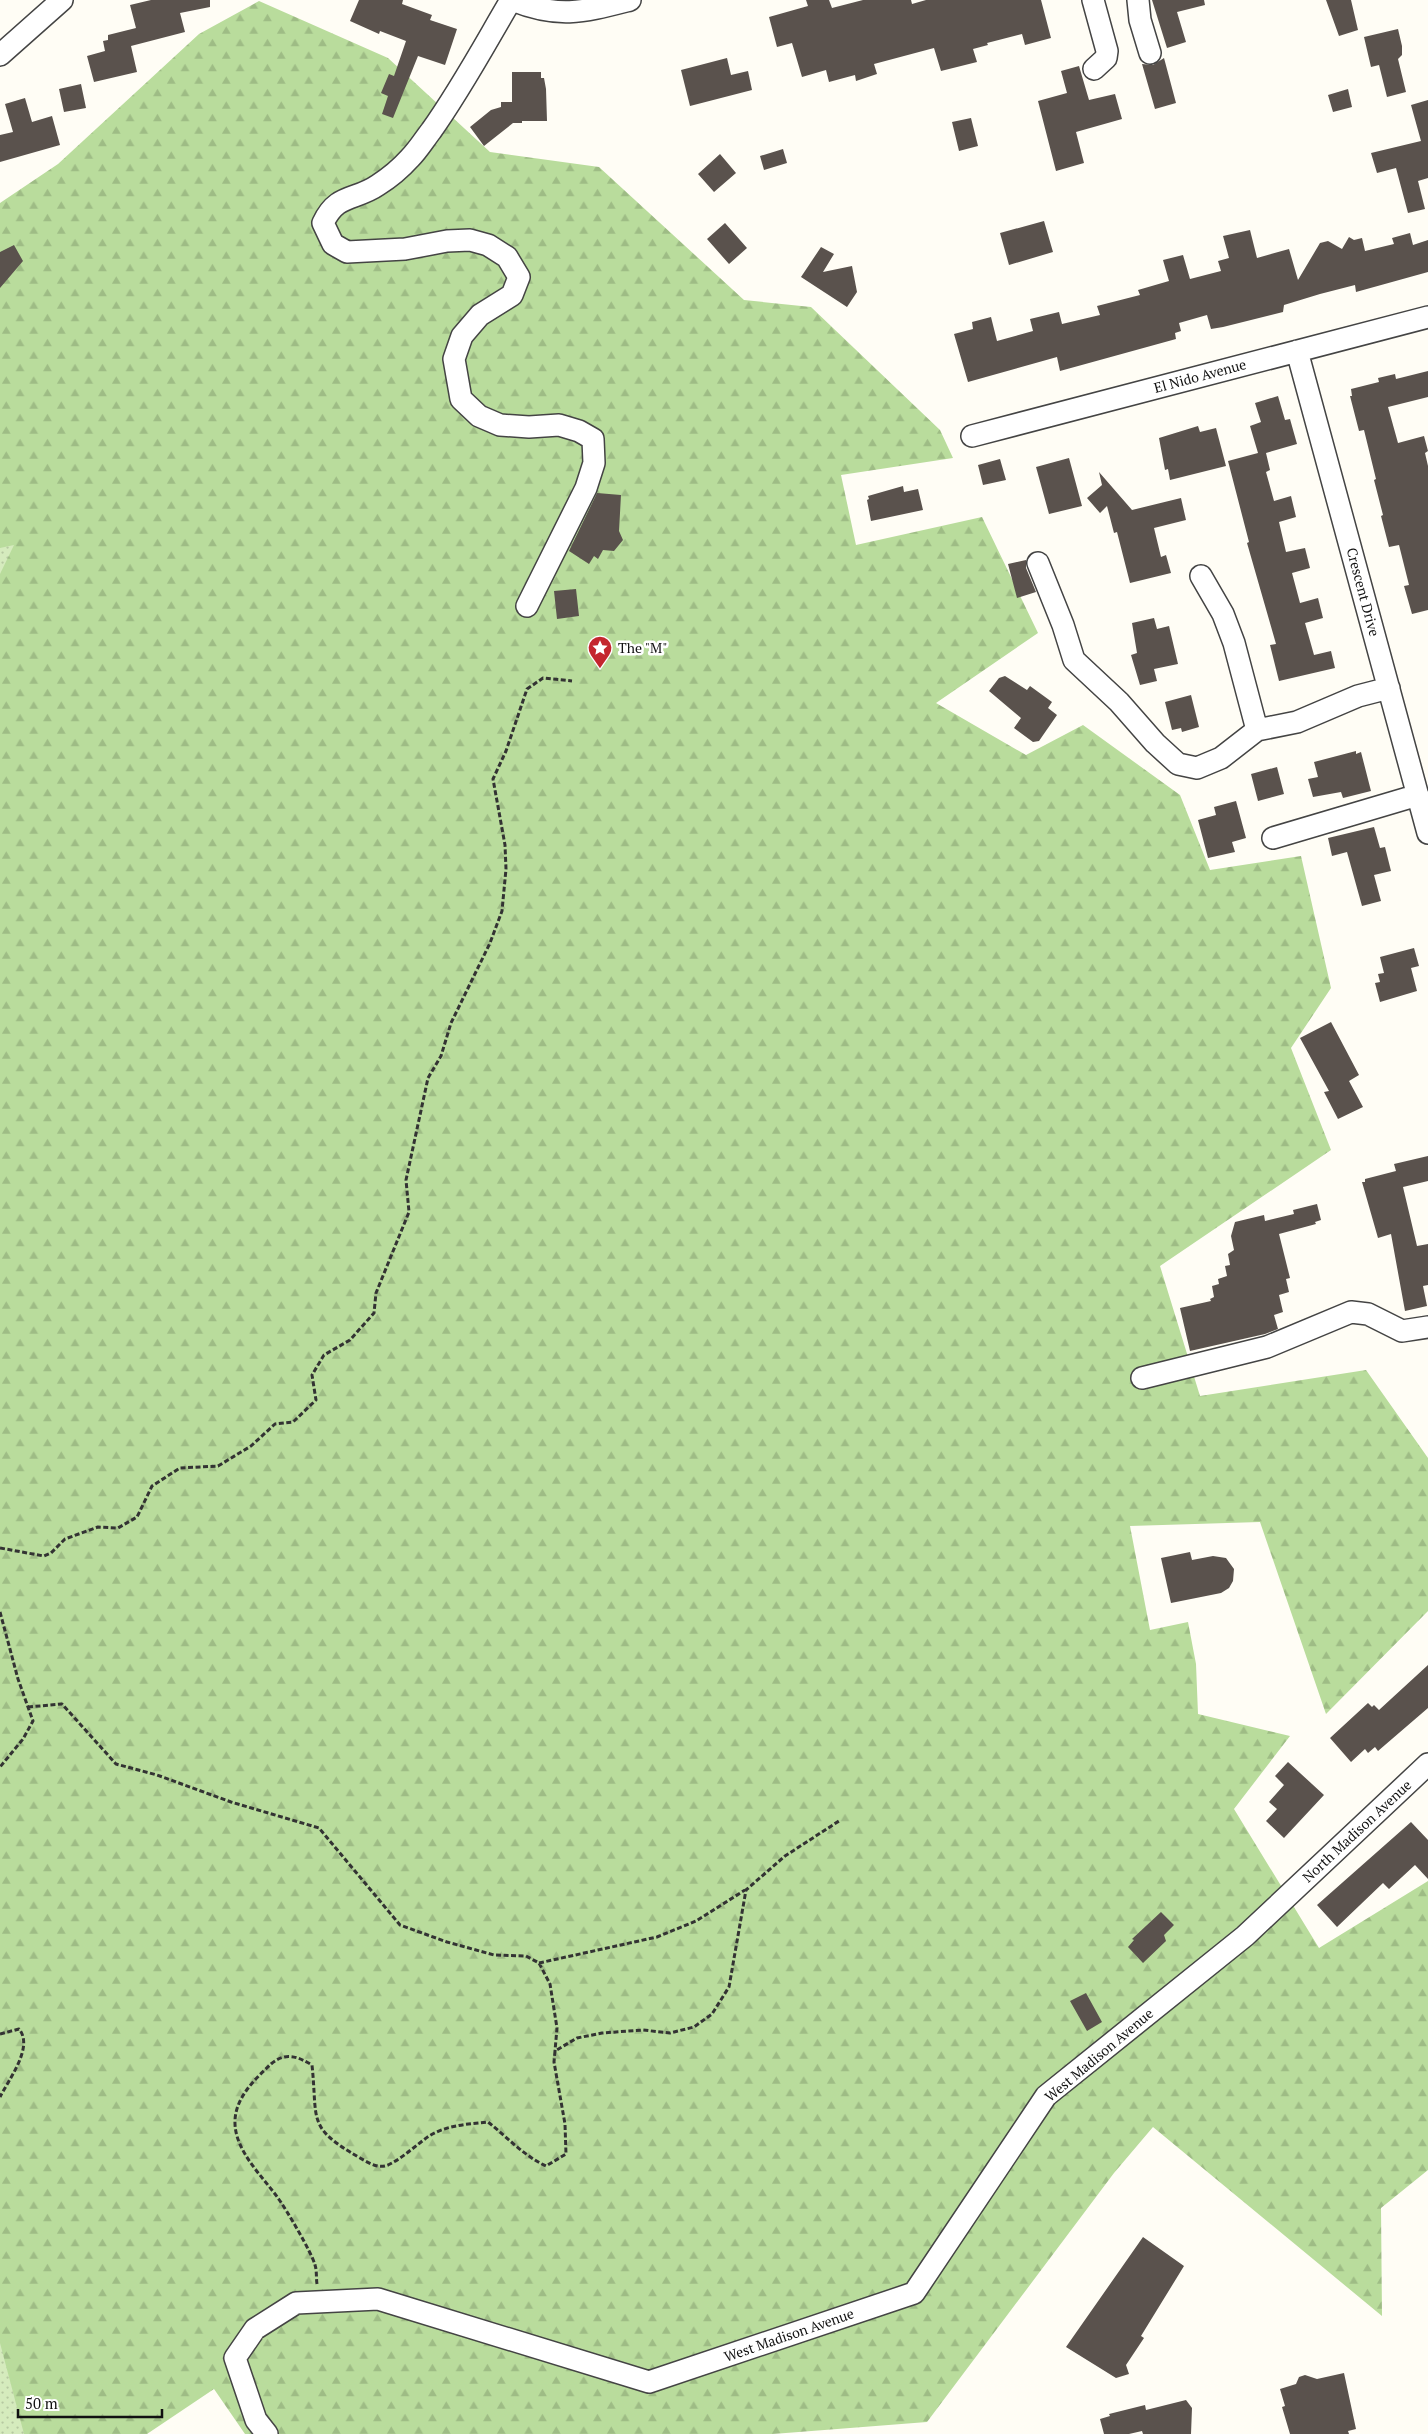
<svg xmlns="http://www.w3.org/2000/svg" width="1428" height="2434" viewBox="0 0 1428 2434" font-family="'PT Serif',serif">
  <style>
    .forest { fill: url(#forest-firs) }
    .park { fill: url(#park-dots) }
    .building { fill: #5a524d }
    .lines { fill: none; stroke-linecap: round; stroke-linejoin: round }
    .minor-casing { stroke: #444; stroke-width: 24 }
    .path { stroke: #333; stroke-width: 3; stroke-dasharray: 5 2.5; stroke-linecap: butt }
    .minor { stroke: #fff; stroke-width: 21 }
    .labels { text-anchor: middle; stroke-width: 5; stroke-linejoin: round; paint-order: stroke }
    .street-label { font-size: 14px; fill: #111; stroke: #fff }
    .poi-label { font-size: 14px; fill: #111; stroke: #fff; text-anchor: start }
  </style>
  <defs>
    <pattern id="forest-firs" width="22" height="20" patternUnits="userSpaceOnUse" patternTransform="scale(1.25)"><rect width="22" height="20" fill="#b9dc9c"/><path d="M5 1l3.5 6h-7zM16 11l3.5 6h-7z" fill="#9ebc85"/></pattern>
    <pattern id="park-dots" width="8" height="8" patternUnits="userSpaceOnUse" patternTransform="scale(1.25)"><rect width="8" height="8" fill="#d5ebbd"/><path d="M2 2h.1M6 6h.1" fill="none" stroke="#b6c8a1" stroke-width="1.8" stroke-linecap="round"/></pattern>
  </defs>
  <rect width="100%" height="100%" fill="#fffdf5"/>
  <path class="forest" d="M259,1L388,58L490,152L599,167L744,300L811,307L940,430L953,458L841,475L856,545L982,517L1038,633L936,703L1026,755L1083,725L1180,795L1210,870L1301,856L1331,988L1291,1048L1331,1150L1160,1266L1200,1396L1366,1370L1428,1458V1611L1326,1714L1260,1522L1130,1526L1150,1630L1188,1622L1196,1664L1198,1714L1290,1736L1234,1809L1319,1948L1428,1881V2170L1381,2208L1382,2316L1153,2127L1114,2173L927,2422L773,2434H245L214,2389L147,2434H0V203L58,164L199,34Z"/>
  <path class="park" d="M14,545L0,574V548Z
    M0,2343L24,2434H0Z"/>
  <path class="building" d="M151,0H210V7L180,13L185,32L131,46L137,72L94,82L87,56L105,51L103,41L108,40V35L136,28L130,5Z
    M359,0H403L402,4L432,15L430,20L457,29L445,65L418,56L393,118L382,114L388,96L381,93L389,74L394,76L406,41L380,31L379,34L350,21Z
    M806,0H829L832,8L863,0H911L912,4L926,0H1041L1051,38L1025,45L1022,34L987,43L988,45L973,49L977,62L941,71L934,48L874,64L877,74L856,81L855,75L829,82L826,70L802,77L792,43L777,47L769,17L808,6Z
    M1152,0H1204L1205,5L1177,12L1186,42L1167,48Z
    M1326,0H1351L1358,30L1339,36Z
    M1398,29L1402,46V55L1398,59L1406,92L1387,97L1379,65L1371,67L1364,37Z
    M727,58L731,75L748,71L752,90L690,106L681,70Z
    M1164,58L1176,103L1155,109L1142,64L1153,65Z
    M1079,66L1089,100L1115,94L1122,119L1076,132L1084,163L1056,171L1038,101L1067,93L1061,71Z
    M512,72H541V78H544L546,89L547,121H522V123H513L484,146L470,127L491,110L501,107V102H512Z
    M81,84L86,108L64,112L59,89Z
    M1348,89L1352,107L1333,112L1328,95Z
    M25,98L32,122L52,116L60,145L0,162V135L13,132L5,104Z
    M1428,100V178L1418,181L1425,209L1408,213L1396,168L1377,173L1371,153L1421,141L1411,105Z
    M971,118L978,146L959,151L952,122Z
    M783,149L787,163L764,170L760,156Z
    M720,154L736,173L714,192L698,174Z
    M1044,221L1053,252L1009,265L1000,233Z
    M725,223L747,248L729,264L707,239Z
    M1250,230L1257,258L1289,249L1298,280L1320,243L1328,241L1342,249L1349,237L1354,240L1362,238L1365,251L1394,244L1392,238L1410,233L1413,245L1428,240V272L1356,292L1355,285L1320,294L1284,305L1283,312L1223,327L1211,329L1207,315L1179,323L1181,331L1175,333L1176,339L1060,371L1057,357L968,382L954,334L973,329L972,322L991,317L997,341L1033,331L1030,319L1059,312L1062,324L1100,315L1097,306L1140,295L1138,290L1169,281L1163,260L1183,255L1190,279L1221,271L1218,261L1229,258L1223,236Z
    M14,245L23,261L0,288V252Z
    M821,247L834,254L823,272L852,266L857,292L847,307L801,277Z
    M1428,371V397L1388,407L1398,443L1424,436L1428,451L1425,453L1428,466V610L1412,614L1404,586L1409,585L1399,545L1389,547L1381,516L1383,515L1374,480L1376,479L1364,430L1359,431L1350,396H1352L1351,389L1379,382L1378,378L1395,374L1396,379Z
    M1278,396L1285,420L1290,419L1297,444L1266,453L1270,470L1266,472L1274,501L1291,496L1296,517L1279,522L1286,552L1305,548L1310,568L1292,573L1300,603L1318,598L1323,618L1305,623L1314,655L1331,651L1335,668L1279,681L1270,645L1276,644L1247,543L1249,542L1228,461L1258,453L1250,426L1261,422L1255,403Z
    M1198,426L1200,432L1216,428L1226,466L1170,480L1168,469L1165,470L1159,438Z
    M1069,458L1082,506L1049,514L1036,467Z
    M1000,459L1006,480L983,485L978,465Z
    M1099,472L1132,510L1181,498L1186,520L1154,528L1161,557L1166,555L1171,573L1130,583L1117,532L1114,533L1107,506L1100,513L1087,498L1102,485Z
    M903,486L904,492L918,489L923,510L871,521L867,500L869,499L868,496Z
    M597,493L621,495L619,531L623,540L614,551L603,550L598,559L594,556L589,564L569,551Z
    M1026,560V568L1036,592L1017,598L1008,564Z
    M576,589L579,616L557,619L554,591Z
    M1154,618L1157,629L1169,626L1178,664L1154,669L1157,681L1140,685L1131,655L1137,653L1132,623Z
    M1005,676L1027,690L1030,686L1052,702L1048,708L1057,715L1039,741L1033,742L1014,728L1021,718L989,691L999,678Z
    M1191,695L1199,727L1182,732L1181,728L1172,730L1165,702Z
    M1356,751V754L1361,752L1371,791L1343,798L1341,792L1313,797L1308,779L1318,777L1314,762Z
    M1277,767L1284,794L1258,801L1251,774Z
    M1236,801L1246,838L1232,842L1235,852L1208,858L1198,820L1216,815L1214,807Z
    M1374,827L1380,848L1385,847L1391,871L1374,875L1381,901L1362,906L1347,852L1332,856L1328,838Z
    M1414,948L1419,966L1411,968L1417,991L1380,1002L1375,983L1380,982L1378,974L1384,973L1380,957Z
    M1331,1022L1359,1075L1349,1081L1363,1107L1338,1119L1324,1092L1329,1091L1300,1038Z
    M1428,1156V1181L1403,1187L1417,1246L1428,1244V1285L1423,1286L1427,1306L1405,1311L1391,1234L1378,1238L1362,1182H1365V1179L1396,1171L1394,1164Z
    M1317,1204L1321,1220L1315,1222L1316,1224L1279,1234L1290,1278L1286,1279L1289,1292L1279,1295L1283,1312L1274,1315L1278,1329L1265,1334L1190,1351L1180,1308L1211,1301L1210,1299L1214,1297L1212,1286L1219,1284L1218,1279L1227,1276L1225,1266L1230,1265L1228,1254L1234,1250L1231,1236L1235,1222L1264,1215L1265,1221L1294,1214L1293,1210Z
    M1190,1552L1192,1560L1213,1556L1226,1558L1234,1569L1233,1581L1229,1588L1221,1593L1171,1603L1161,1558Z
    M1428,1665V1708L1378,1751L1375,1747L1368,1753L1365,1749L1351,1762L1330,1738L1368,1703L1372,1707L1374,1705L1379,1710Z
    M1288,1762L1324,1795L1284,1838L1266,1821L1277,1809L1269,1802L1284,1785L1275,1776Z
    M1411,1822L1428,1840V1879L1415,1865L1389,1889L1383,1883L1337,1927L1317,1905Z
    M1161,1912L1174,1925L1164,1935L1166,1941L1143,1963L1128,1947L1134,1940L1132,1939Z
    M1086,1993L1102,2022L1087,2031L1070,2001Z
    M1143,2237L1184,2266L1141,2336L1144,2338L1126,2365L1129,2374L1116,2378L1066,2347Z
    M1344,2373L1356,2429L1348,2431L1349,2434H1290L1282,2407L1285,2406L1280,2389L1296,2384L1299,2377L1305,2375L1317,2379Z
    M1186,2400L1192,2408L1191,2434H1143L1142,2431L1129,2434H1104L1100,2419L1110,2416L1109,2414L1145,2405L1146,2410Z"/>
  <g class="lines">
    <defs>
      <path id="minor" d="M511,0C485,44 461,89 431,131C424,140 418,150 410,158C401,168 389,178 378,185C355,201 337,193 323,223L333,244L347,252L405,249L447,241L470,240L488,245L507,257L519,277L512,295L480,315L462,336L454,359L461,399L479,416L500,425L529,427L559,425L579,431L593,439L594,463L586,488L527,606
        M512,0C559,19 583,12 630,0
        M1093,0L1107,51L1106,58L1094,69
        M1138,0L1140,20L1150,53
        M0,55L62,0
        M1297,351L1428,833
        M972,436L1428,317
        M1038,563L1063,625L1074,660L1119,702L1155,743L1178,764L1197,768L1221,758L1257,730
        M1201,576L1223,614L1234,643L1257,730L1297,722L1358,696L1389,688
        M1273,838L1418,795
        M1142,1378L1267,1347L1351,1312L1368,1314L1402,1331L1428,1327
        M267,2434L256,2420L235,2358L255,2329L296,2303L378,2299L649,2382L914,2293L1046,2096L1245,1936L1428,1764"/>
    </defs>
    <use href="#minor" class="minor-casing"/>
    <path class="path" d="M0,1548L44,1556L51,1553L65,1539L98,1527L118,1528L137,1517L152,1486L180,1468L218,1466L251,1446L275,1424L293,1422L316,1400L312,1375L324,1355L350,1340L374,1313L376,1293L409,1212L406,1180L428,1078L441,1056L451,1023L490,943L502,911L506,869L505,845L493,779L506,751L527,689L543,678L572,681
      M0,1612L18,1679L33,1721L23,1739L0,1767
      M28,1707L62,1704L116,1764L157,1775L231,1802L319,1828L400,1925L447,1942L494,1955L526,1956L539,1963L550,1984L557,2028L555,2051
      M539,1963L657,1937L696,1921L745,1890
      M0,2034L19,2029C34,2047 9,2079 0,2097
      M317,2284C316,2278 317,2271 315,2265C312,2253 286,2209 278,2198C263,2177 236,2152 235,2124C234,2099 254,2080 271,2064C285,2052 297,2056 312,2065C318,2121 306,2127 360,2158C369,2163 378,2169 388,2165C403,2158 416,2145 429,2136C447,2125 468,2124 488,2122C507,2137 524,2156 546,2166L566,2154L565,2124L554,2062L555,2051L577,2038L602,2033L643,2030L670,2033L694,2027L712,2014L729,1987L746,1890L785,1856L839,1821"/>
    <use href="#minor" class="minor"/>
  </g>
  <defs>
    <symbol id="sight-pin" viewBox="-11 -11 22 30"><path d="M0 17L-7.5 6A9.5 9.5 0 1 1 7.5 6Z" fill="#c4262e" stroke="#fff"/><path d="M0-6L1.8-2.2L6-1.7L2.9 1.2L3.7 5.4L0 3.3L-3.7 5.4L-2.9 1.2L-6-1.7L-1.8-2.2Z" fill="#fff"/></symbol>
  </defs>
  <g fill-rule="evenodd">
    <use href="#sight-pin" x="586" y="634" width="28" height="38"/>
  </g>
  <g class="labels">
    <g class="street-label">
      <text transform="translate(1200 376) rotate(-15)" y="5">El Nido Avenue</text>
      <text transform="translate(1363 592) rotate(75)" y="5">Crescent Drive</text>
      <text transform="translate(1357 1831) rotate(-43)" y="5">North Madison Avenue</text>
      <text transform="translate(1099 2055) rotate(-40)" y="5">West Madison Avenue</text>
      <text transform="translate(789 2335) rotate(-19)" y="5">West Madison Avenue</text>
    </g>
    <g class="poi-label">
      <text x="618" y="653">The "M"</text>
    </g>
  </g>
  <path d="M18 2409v8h144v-8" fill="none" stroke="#111111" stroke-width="2.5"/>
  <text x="25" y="2409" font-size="15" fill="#111111" stroke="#ffffff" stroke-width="4" paint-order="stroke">50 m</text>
</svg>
